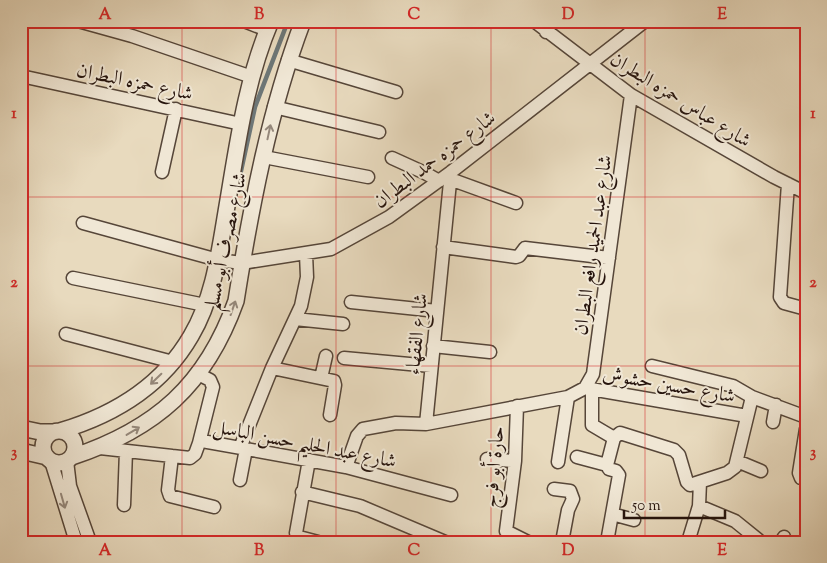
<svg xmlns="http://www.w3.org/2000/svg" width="827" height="563" viewBox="0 0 827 563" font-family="'Sorts Mill Goudy',Amiri,serif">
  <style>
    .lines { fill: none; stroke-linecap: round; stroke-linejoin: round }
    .stream { stroke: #6d7676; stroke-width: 4.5 }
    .minor-casing { stroke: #564639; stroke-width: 15 }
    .tertiary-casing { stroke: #564639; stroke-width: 18 }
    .minor { stroke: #f0e7d5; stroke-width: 12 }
    .tertiary { stroke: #f0e7d5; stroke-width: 15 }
    .oneway { stroke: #95887b }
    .grid { fill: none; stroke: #d62828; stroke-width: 1; stroke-opacity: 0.55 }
    .labels { text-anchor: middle; stroke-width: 4; stroke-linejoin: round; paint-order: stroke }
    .street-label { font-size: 20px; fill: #26140d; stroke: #f0e7d5 }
    .neatline { fill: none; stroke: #d62828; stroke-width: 2 }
    .grid-label { font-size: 16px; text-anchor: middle; font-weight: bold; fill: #d62828 }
  </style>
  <rect width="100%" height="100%" fill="#e8dabe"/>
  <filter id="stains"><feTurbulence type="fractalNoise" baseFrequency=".004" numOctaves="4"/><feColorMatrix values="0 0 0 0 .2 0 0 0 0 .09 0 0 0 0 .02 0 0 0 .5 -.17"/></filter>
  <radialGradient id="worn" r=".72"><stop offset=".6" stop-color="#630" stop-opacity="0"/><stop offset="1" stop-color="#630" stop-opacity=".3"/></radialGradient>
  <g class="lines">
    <path class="stream" d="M239,180L255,107L288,21"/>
    <defs>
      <path id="minor" d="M78,21L132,36L252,77
        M244,21L267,30
        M534,21L631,95L774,177L806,193
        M546,32L553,21
        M288,60L396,92
        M21,76L241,124
        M274,107L379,132
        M264,157L368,177
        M392,158L425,173L439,181
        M162,172L176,109
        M450,179L516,203
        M788,184L780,297L784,303L806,309
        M83,223L218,260L242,263L331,249L389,217L451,172L645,21
        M443,247L516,257L519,256L525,248L609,258
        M73,278L205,305
        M351,302L437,311
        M295,319L343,324
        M66,334L173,362
        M433,346L490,352
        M344,358L431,366
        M652,366L733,386L752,397L806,417
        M272,368L334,381L335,385L330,415
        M198,374L210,380L213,387L199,443
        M321,378L326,356
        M585,388L747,416
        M592,389V425L614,438
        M517,406L515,461L506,531L528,542
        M773,422L776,405
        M426,424L451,172
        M806,429L799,473L801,478L806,479
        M614,438L620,433L674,450L679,455L687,482L690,485L727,473L735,467L752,397
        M100,448L190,458L195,454L199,443L202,441L346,467L451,495
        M240,448L272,368L301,306L307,277L306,254
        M172,456L168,490L170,496L214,507
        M577,457L607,465
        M487,459L515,461
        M309,460L296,533L299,537L318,542
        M51,461L76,542
        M67,461L70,486L90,542
        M737,461L761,471
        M558,462L568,397
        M607,465L614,438
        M346,467L357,436L363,429L396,423L426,424L568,397L585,388L593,374L631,95
        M240,480L246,449
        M554,489L570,491L573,499L568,510L562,542
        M302,492L360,506L445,542
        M124,505L126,451
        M699,506L735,521L761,542
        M612,514L634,520
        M607,542L619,475L616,471L609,469L607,465
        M688,542L699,506L700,482
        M781,542L784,537"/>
      <path id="tertiary" d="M21,428L40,432H54
        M60,431C114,415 162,386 191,336C213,299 219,254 226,212C237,148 245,82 271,21
        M43 447a16 16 0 1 1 32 0a16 16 0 1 1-32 0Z
        M21,451L47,457
        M72,457C156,429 206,385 236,301C251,207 269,111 303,21"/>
    </defs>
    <use href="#minor" class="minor-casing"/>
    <use href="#tertiary" class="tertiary-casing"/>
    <use href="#minor" class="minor"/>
    <use href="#tertiary" class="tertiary"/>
  </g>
  <defs><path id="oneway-shaft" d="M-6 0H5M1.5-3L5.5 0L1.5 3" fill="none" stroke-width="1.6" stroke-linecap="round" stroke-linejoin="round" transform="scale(1.25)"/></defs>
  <g class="oneway">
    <use href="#oneway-shaft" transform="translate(269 132) rotate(-78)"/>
    <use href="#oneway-shaft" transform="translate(233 308) rotate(-71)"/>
    <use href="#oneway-shaft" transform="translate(156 379) rotate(136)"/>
    <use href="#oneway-shaft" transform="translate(133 431) rotate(-31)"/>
    <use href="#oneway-shaft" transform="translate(63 501) rotate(74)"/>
  </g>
  <path class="grid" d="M182,21V542M336,21V542M491,21V542M645,21V542M21,197H806M21,366H806"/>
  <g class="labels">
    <g class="street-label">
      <text transform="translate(135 81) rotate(12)" y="7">شارع حمزه البطران</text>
      <text transform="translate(681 99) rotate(32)" y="7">شارع عباس حمزه البطران</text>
      <text transform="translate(434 159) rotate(-37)" y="7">شارع حمزه حمد البطران</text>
      <text transform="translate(225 241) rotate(-78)" y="7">شارع مصرف أبو مسلم</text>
      <text transform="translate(592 245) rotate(-82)" y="7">شارع عبد الحميد رافع البطران</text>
      <text transform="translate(416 334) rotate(-84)" y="7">شارع الفقهاء</text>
      <text transform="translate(669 384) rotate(10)" y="7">شارع حسين حشوش</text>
      <text transform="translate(305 443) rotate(11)" y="7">شارع عبد الحليم حسن الباسل</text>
      <text transform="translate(493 467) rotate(-85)" y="7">حارة أبو فرج</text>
    </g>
  </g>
  <rect width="827" height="563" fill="none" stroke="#e8dabe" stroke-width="55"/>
  <path d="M624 510v8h101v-8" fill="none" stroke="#26140d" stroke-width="2.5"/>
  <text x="632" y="510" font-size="15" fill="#26140d" stroke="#f0e7d5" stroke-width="4" paint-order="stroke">50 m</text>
  <rect x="28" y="28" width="772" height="508" class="neatline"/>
  <g class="grid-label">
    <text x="105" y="19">A</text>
    <text x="259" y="19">B</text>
    <text x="414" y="19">C</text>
    <text x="568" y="19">D</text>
    <text x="722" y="19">E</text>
    <text x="14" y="118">1</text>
    <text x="813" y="118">1</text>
    <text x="14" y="287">2</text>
    <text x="813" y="287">2</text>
    <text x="14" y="457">3</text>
    <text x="813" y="457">3</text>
    <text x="105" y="555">A</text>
    <text x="259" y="555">B</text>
    <text x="414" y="555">C</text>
    <text x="568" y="555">D</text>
    <text x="722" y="555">E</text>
  </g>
  <rect width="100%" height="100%" filter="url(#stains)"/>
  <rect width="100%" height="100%" fill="url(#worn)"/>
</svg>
